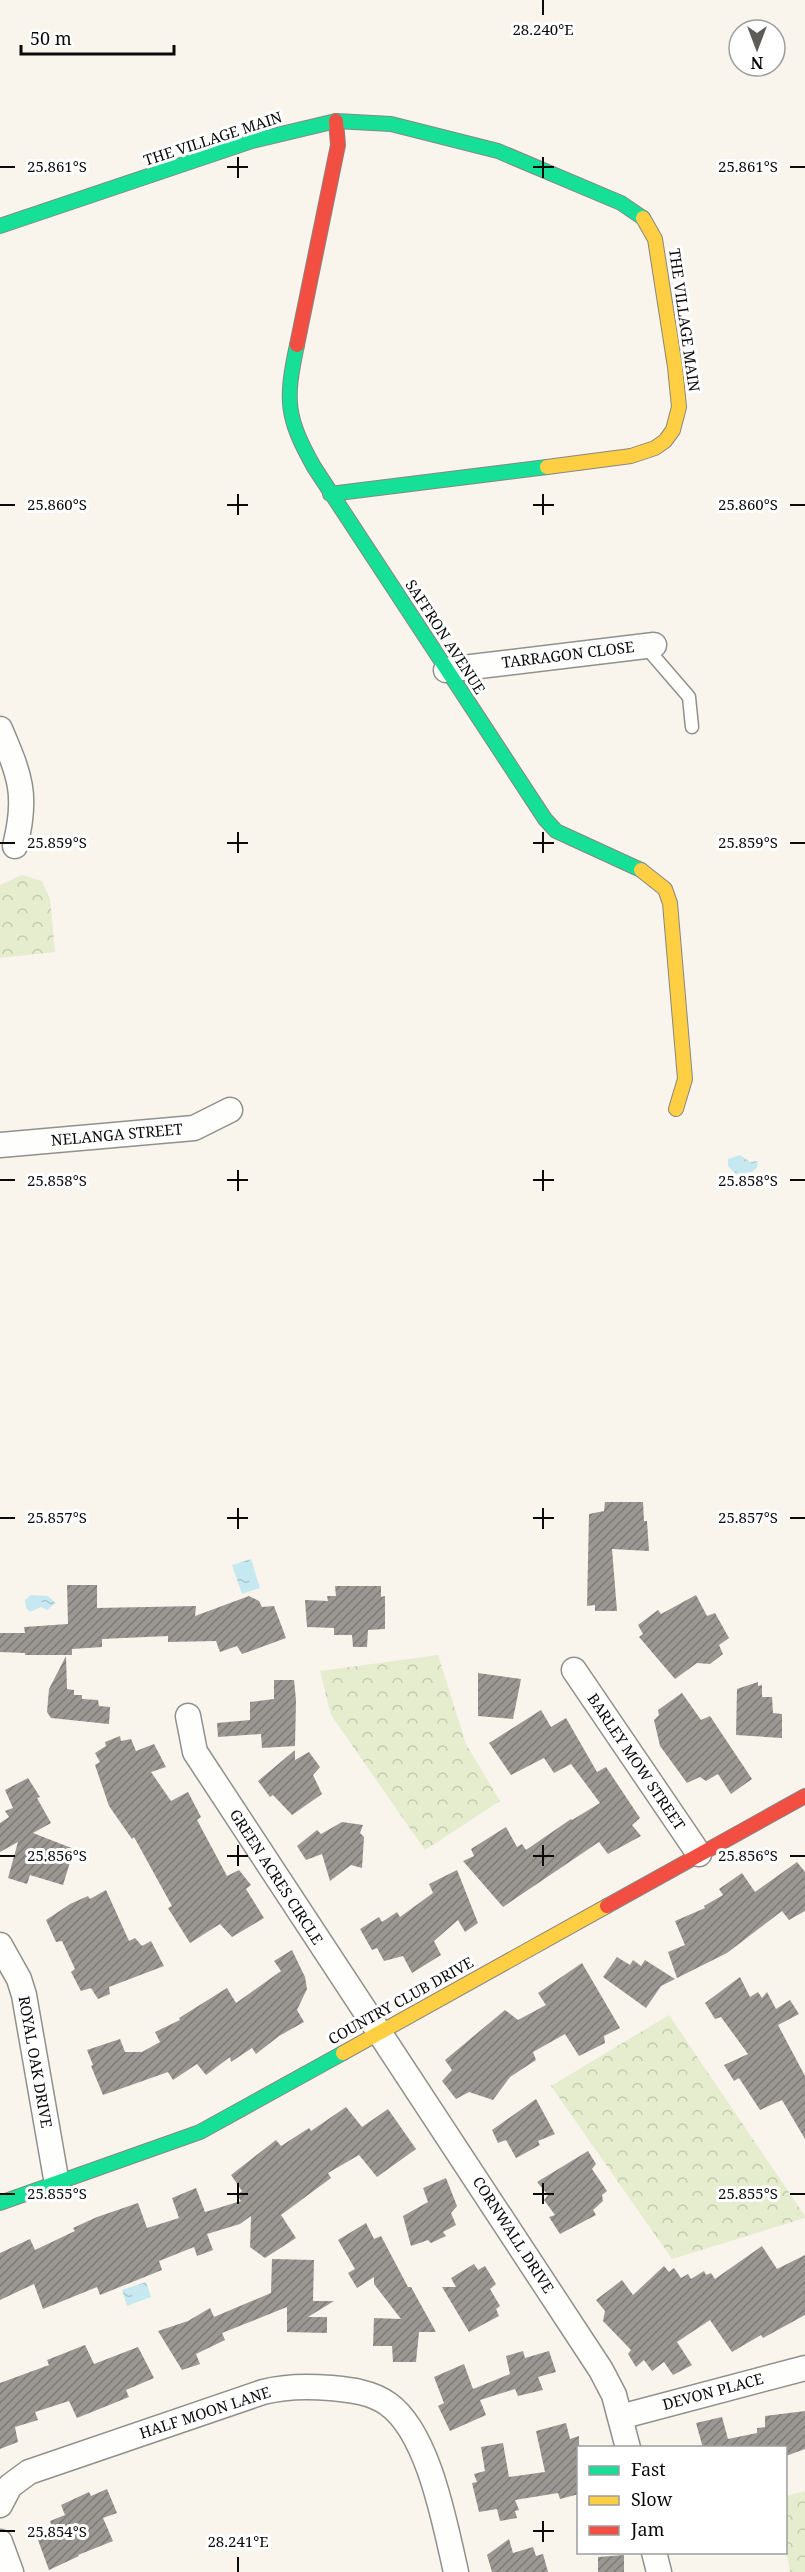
<svg xmlns="http://www.w3.org/2000/svg" width="805" height="2572" viewBox="0 0 805 2572" font-family="'Noto Serif',serif">
  <style>
    .park { fill: url(#park-crowns) }
    .water { fill: url(#water-ripples) }
    .building { fill: url(#building-hatch) }
    .lines { fill: none; stroke-linecap: round; stroke-linejoin: round }
    .lane-casing { stroke: #92908c; stroke-width: 15 }
    .street-casing { stroke: #92908c; stroke-width: 27 }
    .fast-casing { stroke: #888683; stroke-width: 16 }
    .slow-casing { stroke: #888683; stroke-width: 16 }
    .jam-casing { stroke: #888683; stroke-width: 16 }
    .lane { stroke: #fefefc; stroke-width: 12 }
    .street { stroke: #fefefc; stroke-width: 24 }
    .fast { stroke: #16e098; stroke-width: 14 }
    .slow { stroke: #ffcf43; stroke-width: 14 }
    .jam { stroke: #f24e42; stroke-width: 14 }
    .ticks { fill: none; stroke: #0a0a0a; stroke-width: 2 }
    .labels { text-anchor: middle; stroke-width: 6; stroke-linejoin: round; paint-order: stroke }
    .street-label { font-size: 15px; fill: #0a0a0a; stroke: #fff }
    .ticks-label { font-size: 15px; text-anchor: middle; fill: #0a0a0a; stroke: #fff; stroke-width: 6; stroke-linejoin: round; paint-order: stroke }
  </style>
  <defs>
    <pattern id="park-crowns" width="20" height="18" patternUnits="userSpaceOnUse" patternTransform="scale(1.5)"><rect width="20" height="18" fill="#e5edce"/><path d="M2 6a3 3 0 1 1 6 0M12 15a3 3 0 1 1 6 0" fill="none" stroke="#c3cab0"/></pattern>
    <pattern id="water-ripples" width="26" height="14" patternUnits="userSpaceOnUse" patternTransform="scale(1.5)"><rect width="26" height="14" fill="#c6e8f0"/><path d="M2 4q2-2 4 0t4 0M15 11q2-2 4 0t4 0" fill="none" stroke="#a9c6cc"/></pattern>
    <pattern id="building-hatch" width="6" height="6" patternUnits="userSpaceOnUse" patternTransform="scale(1.5)"><rect width="6" height="6" fill="#9b9894"/><path d="M-1 1l2-2M0 6l6-6M5 7l2-2" fill="none" stroke="#7d7a77"/></pattern>
  </defs>
  <rect width="100%" height="100%" fill="#f9f5ed"/>
  <path class="park" d="M22,875L42,881L50,899L55,952L0,958V885Z
    M438,1655L466,1744L500,1801L425,1850L331,1715L320,1671Z
    M669,2015L805,2216V2218L672,2259L551,2086Z
    M805,2491V2572H790L786,2549V2496Z"/>
  <path class="water" d="M740,1155L750,1162L758,1161L757,1167L752,1172L736,1174L728,1166V1159Z
    M251,1559L260,1588L242,1594L232,1565Z
    M31,1595L48,1596L56,1603L47,1610L41,1607L30,1612L26,1608L25,1600Z
    M146,2282L151,2297L127,2306L122,2290Z"/>
  <path class="building" d="M605,1502H643L644,1521H647L649,1551L612,1549L617,1611H595V1605L587,1606L589,1514L604,1511Z
    M67,1585H97V1608L196,1606L195,1616L249,1596L259,1601L262,1607L274,1606L286,1638L242,1654L237,1646L220,1652L216,1641L168,1642V1636L102,1639V1647L72,1649V1655H25V1653L0,1652V1633H25L24,1627L68,1624Z
    M335,1586H381V1597L385,1596V1629L368,1630L367,1647H353L352,1635H334V1628L307,1627L305,1600L328,1601L327,1596H336Z
    M696,1595L707,1616L715,1613L729,1638L719,1645L723,1654L710,1664L697,1663L675,1679L639,1637L643,1634L638,1625L658,1610L661,1614Z
    M66,1656L67,1689L74,1690V1695H82V1699L98,1700L99,1706L110,1707L109,1724L51,1718L47,1712L49,1689Z
    M478,1673L521,1679L513,1719L478,1716Z
    M274,1680H294L296,1700L295,1746L262,1748L261,1734L218,1737L217,1723L250,1720V1702L274,1699Z
    M758,1682V1686L762,1685V1697H772L773,1713L782,1714V1738L736,1735L737,1689Z
    M682,1693L701,1720L710,1716L752,1779L731,1794L718,1774L706,1781L700,1777L687,1783L660,1746L654,1720L659,1715L658,1710Z
    M541,1710L551,1727L566,1718L597,1772L606,1767L640,1818L632,1825L641,1836L608,1854L599,1842L503,1907L463,1861L474,1856L471,1849L506,1827L517,1847L522,1844L526,1850L571,1819L572,1820L600,1803L571,1764L554,1773L544,1758L511,1775L489,1743Z
    M120,1736L121,1741L131,1739L136,1751L154,1744L166,1767L151,1772L171,1801L188,1792L201,1817L197,1820L227,1876L239,1870L251,1885L246,1889L264,1918L232,1937L220,1924L190,1943L168,1908L172,1906L134,1837L132,1839L109,1806L95,1765L100,1762L95,1753L106,1746L105,1742Z
    M295,1750V1760L309,1752L320,1767L313,1775L322,1794L292,1815L273,1795L270,1797L258,1781Z
    M28,1778L40,1797L37,1798L51,1823L33,1833L74,1849L63,1885L30,1875L27,1884L8,1878L18,1842L0,1852V1823L9,1817L5,1811L13,1808L5,1790Z
    M342,1822L363,1825L360,1833L364,1837L362,1868L351,1865L330,1881L322,1854L306,1860L297,1846L317,1830L321,1834Z
    M797,1862L805,1872V1911L789,1920L782,1911L727,1953L677,1978L668,1952L685,1945L675,1921L705,1908L704,1906L723,1895L719,1889L742,1873L755,1892Z
    M457,1870L478,1923L465,1932L458,1920L434,1941L441,1955L412,1973L403,1956L384,1961L377,1948L372,1950L360,1929L379,1917L382,1922L397,1912L400,1917L433,1893L429,1884Z
    M106,1890L129,1941L135,1938L142,1946L151,1941L164,1966L109,1987L110,1994L98,1999L91,1988L81,1991L71,1972L75,1969L62,1941L56,1942L46,1920L70,1904L88,1896L90,1899Z
    M292,1950L305,1977L307,1989L297,2010L304,2022L279,2036L256,2054L252,2048L231,2062L230,2057L206,2075L197,2064L173,2080L168,2072L103,2095L91,2066L93,2065L87,2050L120,2039L125,2052H142L160,2042L155,2032L180,2020L179,2018L227,1988L236,2003L281,1971L274,1961Z
    M617,1957L630,1965L633,1960L641,1966L645,1960L675,1979L661,1986L646,2008L603,1977Z
    M582,1963L620,2028L604,2036L605,2043L579,2056L565,2034L533,2052L536,2060L510,2077L493,2100L469,2092L456,2099L442,2081L452,2070L445,2060L505,2010L518,2020L546,2005L538,1993Z
    M740,1977L750,1997L758,1992L762,1998L767,1992L776,2009L790,2000L799,2014L778,2025L805,2076V2139L782,2100L760,2110L739,2078L734,2081L724,2065L748,2054L721,2017L715,2019L705,2003Z
    M536,2099L555,2134L538,2141L540,2145L516,2158L506,2140L498,2143L492,2130Z
    M346,2107L362,2127L388,2109L416,2149L377,2177L359,2155L328,2173L331,2178L281,2215L296,2238L265,2258L250,2247L251,2216L240,2224L207,2234L213,2250L197,2256L194,2247L159,2261L162,2270L100,2295L97,2287L43,2309L34,2284L0,2300V2253L30,2239L35,2250L75,2231L73,2228L97,2217L138,2203L147,2228L179,2218L172,2198L196,2188L205,2212L241,2201L237,2195L242,2191L231,2175L276,2140L281,2146L309,2128L311,2131Z
    M588,2151L596,2164L592,2169L607,2191L602,2195L603,2201L593,2210L596,2215L560,2234L549,2217L555,2215L544,2200L548,2195L537,2182Z
    M446,2178L457,2206L451,2213L456,2225L443,2232L446,2236L431,2243L428,2240L411,2246L403,2216L428,2202L423,2188Z
    M366,2223L374,2239L381,2236L408,2287H411L436,2332H419L416,2362H393L392,2346H373L374,2318L401,2319L374,2284V2277L357,2288L348,2273L355,2269L338,2240Z
    M762,2246L777,2269L805,2255V2315L763,2338L761,2335L732,2352L710,2320L677,2342L692,2365L673,2375L664,2362L652,2371L644,2360L636,2367L628,2354L631,2350L603,2321L605,2311L596,2300L622,2280L633,2295L664,2266L669,2272L674,2268L681,2278L688,2274L691,2279L704,2271L706,2275L711,2273L715,2279Z
    M272,2259L314,2260L313,2301H334L308,2317H327V2333L287,2332V2307L222,2333L225,2340L196,2354L200,2364L182,2370L158,2331L188,2321L210,2308L214,2317L271,2293Z
    M474,2264L478,2270L485,2266L496,2284L490,2289L500,2306L496,2309L499,2316L469,2332L442,2287H456L451,2278Z
    M85,2345L94,2364L138,2347L154,2378L126,2390L129,2397L77,2418L69,2401L35,2412L38,2420L15,2427L18,2442L0,2449V2383L49,2365L47,2360Z
    M523,2351L525,2358L549,2351L556,2372L538,2377L543,2390L518,2396L515,2389L480,2400L486,2415L450,2431L438,2406L444,2403L434,2377L464,2364L473,2389L510,2374L506,2356Z
    M805,2411V2449L786,2456V2448H703L696,2423L722,2417L728,2439L757,2433V2428L765,2427V2416Z
    M566,2423L570,2439L579,2436V2494L560,2499L558,2493L515,2500L519,2510L515,2511L517,2518L500,2521L497,2509L479,2512L472,2483L477,2482L474,2474L485,2471L481,2447L503,2443L509,2477L545,2472L536,2431Z
    M107,2489L117,2513L103,2518L113,2541L78,2555L79,2556L49,2570L38,2540L46,2537L45,2532L53,2530L50,2521L65,2515L61,2505L89,2492L91,2496Z
    M509,2539L513,2553L533,2547L536,2556L543,2554L548,2572H492L487,2555Z
    M624,2555V2572H598V2557Z"/>
  <g class="lines">
    <defs>
      <path id="lane" d="M645,646L689,697L692,727"/>
      <path id="street" d="M446,670L654,645
        M0,729C20,776 28,795 15,846
        M0,1145L194,1128L230,1110
        M574,1670L699,1854
        M188,1716L195,1752L601,2370L614,2395L628,2448
        M0,1945L19,1979L24,1995L57,2184
        M620,2417L805,2368
        M0,2505L10,2486L29,2472L263,2392C285,2386 308,2386 331,2388C351,2390 372,2392 388,2404C429,2433 445,2525 456,2572
        M0,2542L11,2572
        M654,2552L659,2572"/>
      <path id="fast" d="M0,226L252,141L336,121L391,124L498,151L621,203L643,218
        M297,345C285,401 286,417 314,467L545,819L556,831L641,870
        M330,494L547,467
        M0,2203L200,2132L343,2053"/>
      <path id="slow" d="M547,467L631,456L655,448L665,441L673,430L679,407L675,367L655,239L643,218
        M641,870L665,889L670,903L685,1079L676,1109
        M343,2053L607,1906"/>
      <path id="jam" d="M297,345L338,145L336,121
        M607,1906L805,1796"/>
    </defs>
    <use href="#lane" class="lane-casing"/>
    <use href="#street" class="street-casing"/>
    <use href="#fast" class="fast-casing"/>
    <use href="#slow" class="slow-casing"/>
    <use href="#jam" class="jam-casing"/>
    <use href="#lane" class="lane"/>
    <use href="#street" class="street"/>
    <use href="#fast" class="fast"/>
    <use href="#slow" class="slow"/>
    <use href="#jam" class="jam"/>
  </g>
  <path class="ticks" d="M543,0V15M238,157V178M543,157V178M0,167H15M227,167H248M533,167H554M790,167H805M238,494V515M543,494V515M0,505H15M227,505H248M533,505H554M790,505H805M238,832V853M543,832V853M0,843H15M227,843H248M533,843H554M790,843H805M238,1170V1191M543,1170V1191M0,1180H15M227,1180H248M533,1180H554M790,1180H805M238,1508V1529M543,1508V1529M0,1518H15M227,1518H248M533,1518H554M790,1518H805M238,1845V1866M543,1845V1866M0,1856H15M227,1856H248M533,1856H554M790,1856H805M238,2183V2204M543,2183V2204M0,2194H15M227,2194H248M533,2194H554M790,2194H805M543,2521V2542M0,2531H15M533,2531H554M238,2557V2572"/>
  <g class="labels">
    <g class="street-label">
      <text transform="translate(213 139) rotate(-18)" y="5">THE VILLAGE MAIN</text>
      <text transform="translate(684 320) rotate(82)" y="5">THE VILLAGE MAIN</text>
      <text transform="translate(445 637) rotate(57)" y="5">SAFFRON AVENUE</text>
      <text transform="translate(568 655) rotate(-7)" y="5">TARRAGON CLOSE</text>
      <text transform="translate(117 1135) rotate(-5)" y="5">NELANGA STREET</text>
      <text transform="translate(636 1762) rotate(56)" y="5">BARLEY MOW STREET</text>
      <text transform="translate(276 1877) rotate(57)" y="5">GREEN ACRES CIRCLE</text>
      <text transform="translate(401 2001) rotate(-29)" y="5">COUNTRY CLUB DRIVE</text>
      <text transform="translate(35 2062) rotate(80)" y="5">ROYAL OAK DRIVE</text>
      <text transform="translate(513 2235) rotate(57)" y="5">CORNWALL DRIVE</text>
      <text transform="translate(713 2392) rotate(-15)" y="5">DEVON PLACE</text>
      <text transform="translate(205 2413) rotate(-18)" y="5">HALF MOON LANE</text>
    </g>
  </g>
  <g class="ticks-label">
    <text x="543" y="35">28.240°E</text>
    <text x="748" y="172">25.861°S</text>
    <text x="57" y="172">25.861°S</text>
    <text x="748" y="510">25.860°S</text>
    <text x="57" y="510">25.860°S</text>
    <text x="57" y="848">25.859°S</text>
    <text x="748" y="848">25.859°S</text>
    <text x="57" y="1186">25.858°S</text>
    <text x="748" y="1186">25.858°S</text>
    <text x="57" y="1523">25.857°S</text>
    <text x="748" y="1523">25.857°S</text>
    <text x="748" y="1861">25.856°S</text>
    <text x="57" y="1861">25.856°S</text>
    <text x="748" y="2199">25.855°S</text>
    <text x="57" y="2199">25.855°S</text>
    <text x="57" y="2537">25.854°S</text>
    <text x="238" y="2547">28.241°E</text>
  </g>
  <rect x="577" y="2446" width="210" height="108" fill="#ffffff" stroke="#9d9d9d" stroke-width="1.5"/>
  <rect x="589" y="2466" width="30" height="9" fill="#16e098" stroke="#9d9d9d" stroke-width="1.5"/>
  <text x="631" y="2476" font-size="18" fill="#0a0a0a">Fast</text>
  <rect x="589" y="2496" width="30" height="9" fill="#ffcf43" stroke="#9d9d9d" stroke-width="1.5"/>
  <text x="631" y="2506" font-size="18" fill="#0a0a0a">Slow</text>
  <rect x="589" y="2526" width="30" height="9" fill="#f24e42" stroke="#9d9d9d" stroke-width="1.5"/>
  <text x="631" y="2536" font-size="18" fill="#0a0a0a">Jam</text>
  <g transform="translate(757 48) rotate(180)"><circle r="28" fill="#ffffff" stroke="#9d9d9d" stroke-width="1.5"/>
  <path d="M0-4.5L10 22L0 15L-10 22Z" fill="#5e5c59"/>
  <text y="-9" font-size="16" font-weight="bold" text-anchor="middle" fill="#0a0a0a">N</text>
  </g>
  <path d="M21 45v9h153v-9" fill="none" stroke="#0a0a0a" stroke-width="3"/>
  <text x="30" y="45" font-size="18" fill="#0a0a0a" stroke="#ffffff" stroke-width="4.5" paint-order="stroke">50 m</text>
</svg>
